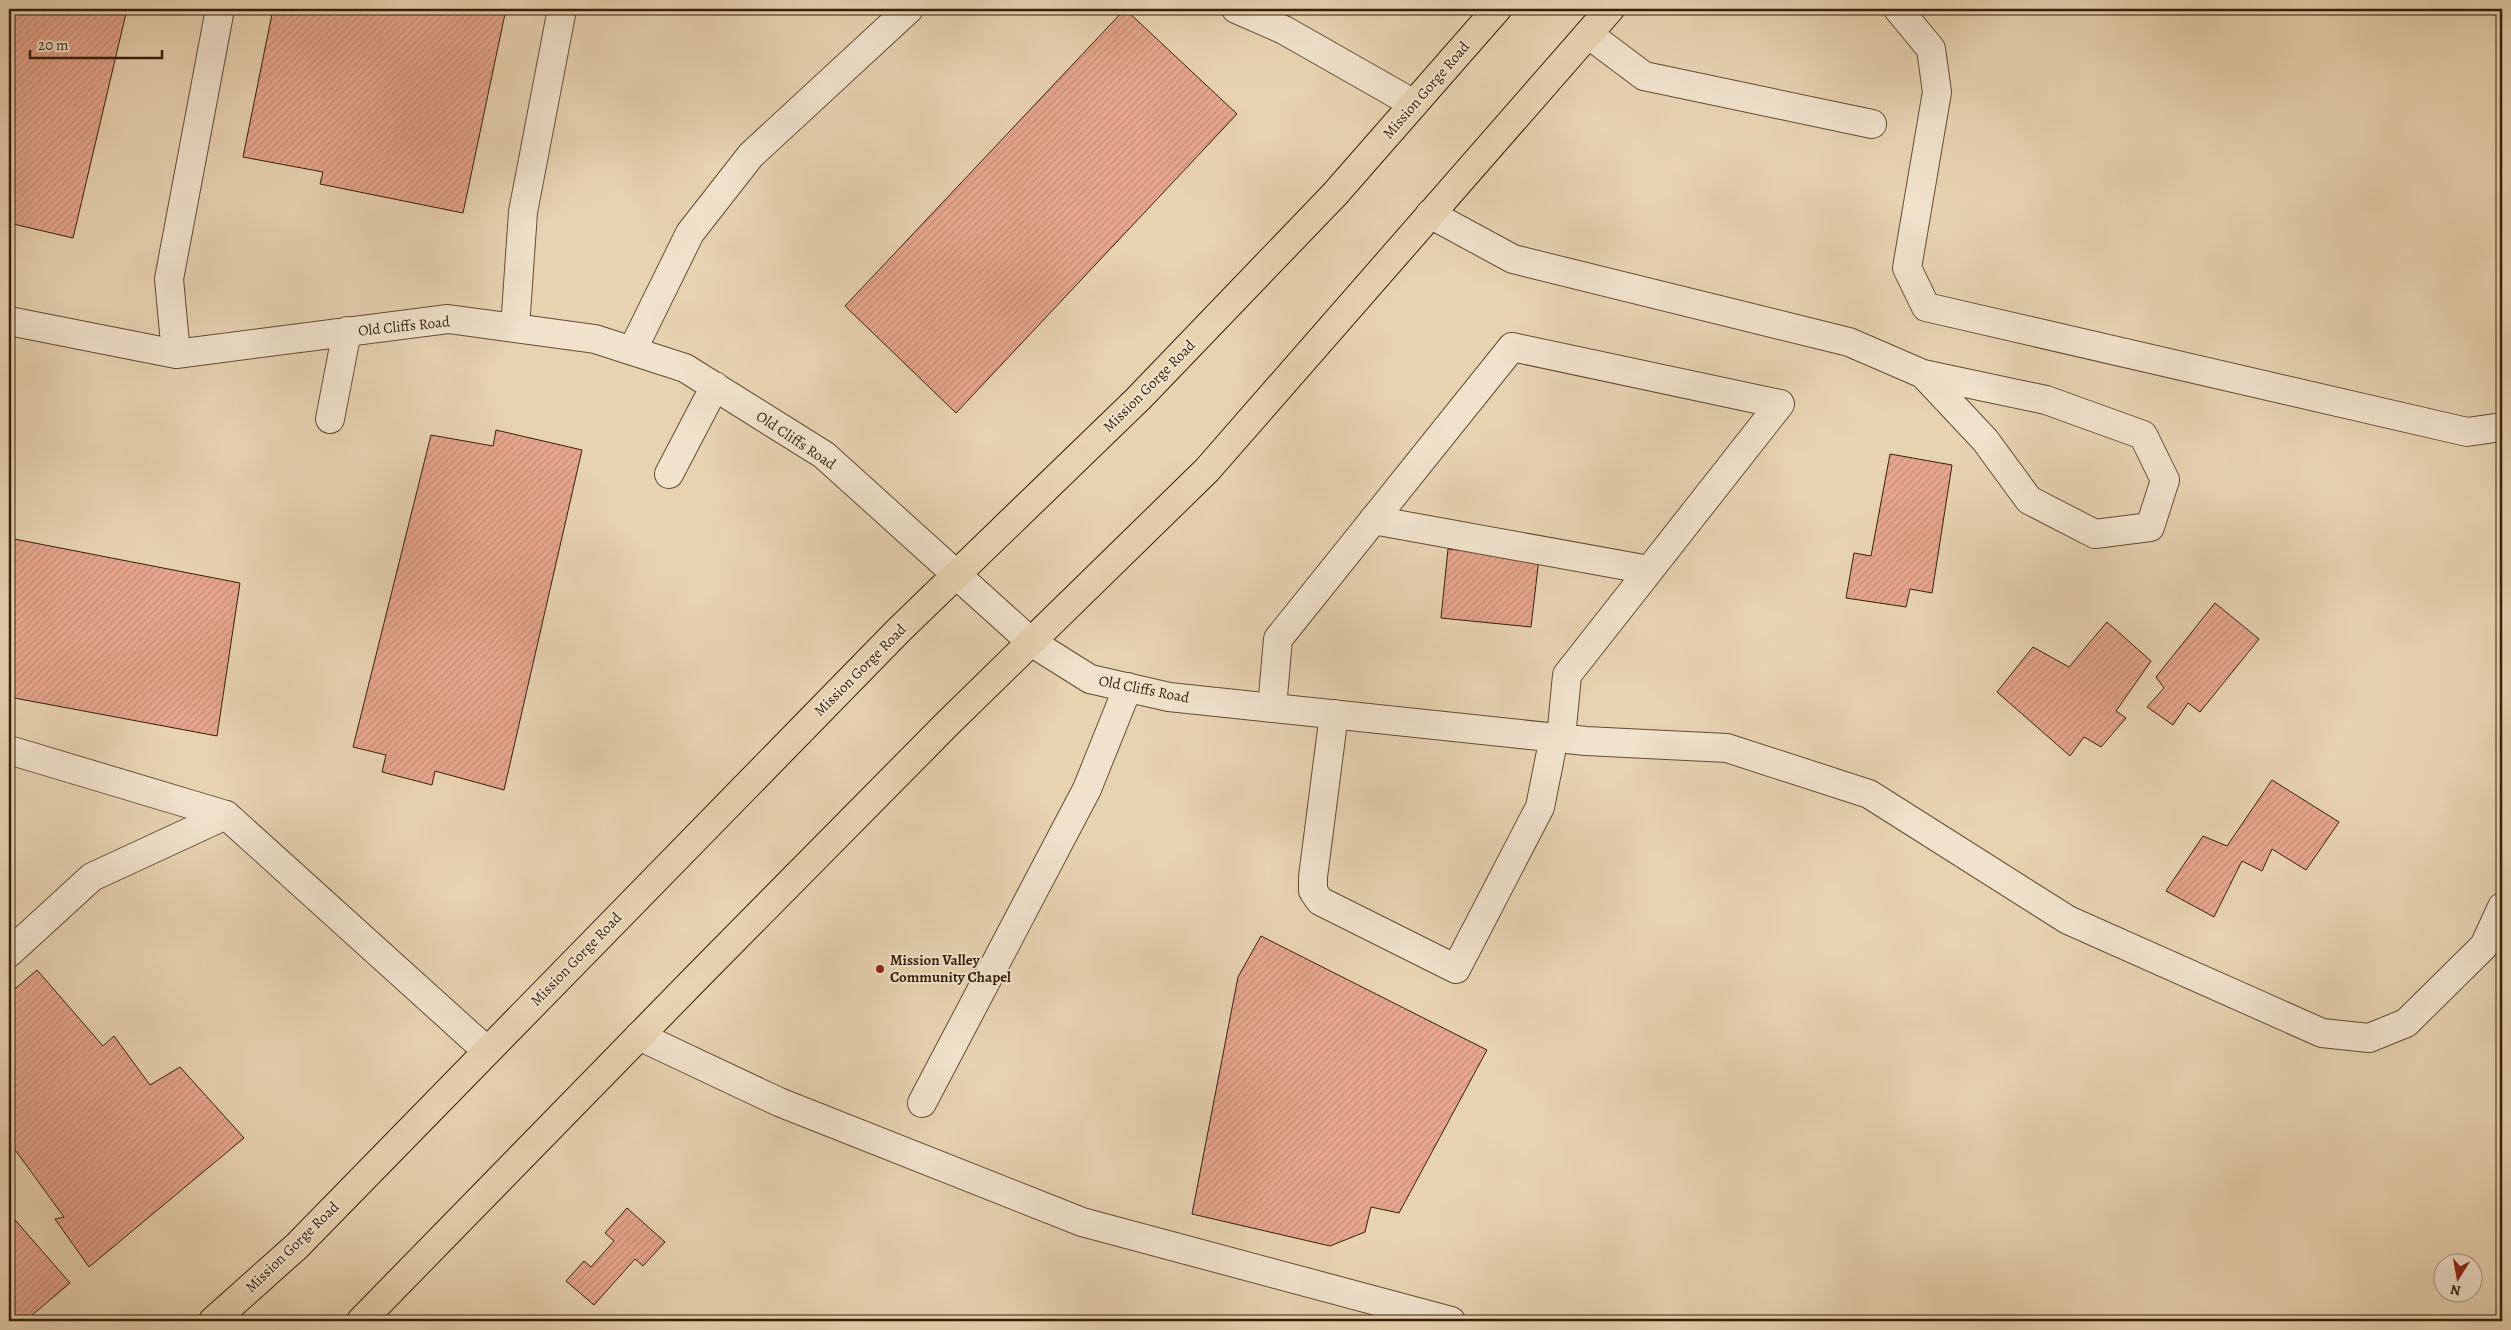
<svg xmlns="http://www.w3.org/2000/svg" width="2511" height="1330" viewBox="0 0 2511 1330" font-family="Alegreya,serif">
  <style>
    .building { fill: url(#building-hatch); stroke: #351f0b }
    .lines { fill: none; stroke-linecap: round; stroke-linejoin: round }
    .minor-casing { stroke: #624c34; stroke-width: 30 }
    .major-casing { stroke: #351f0b; stroke-width: 30 }
    .minor { stroke: #f0e2cc; stroke-width: 28 }
    .major { stroke: #e8d3b1; stroke-width: 28 }
    .poi-dot { fill: #8f2418; stroke: #f0e2cc; stroke-width: 2 }
    .labels { text-anchor: middle; stroke-width: 4; stroke-linejoin: round; paint-order: stroke }
    .street-label { font-size: 15px; fill: #351f0b; stroke: #f0e2cc }
    .poi-label { font-size: 15px; font-weight: bold; fill: #351f0b; stroke: #f0e2cc; text-anchor: start }
  </style>
  <defs>
    <pattern id="building-hatch" width="6" height="6" patternUnits="userSpaceOnUse" patternTransform="scale(1.25)"><rect width="6" height="6" fill="#e7a68d"/><path d="M-1 1l2-2M0 6l6-6M5 7l2-2" fill="none" stroke="#c78e78"/></pattern>
  </defs>
  <rect width="100%" height="100%" fill="#e8d3b1"/>
  <filter id="stains"><feTurbulence type="fractalNoise" baseFrequency=".004" numOctaves="4"/><feColorMatrix values="0 0 0 0 .2 0 0 0 0 .09 0 0 0 0 .02 0 0 0 .5 -.17"/></filter>
  <radialGradient id="worn" r=".72"><stop offset=".6" stop-color="#630" stop-opacity="0"/><stop offset="1" stop-color="#630" stop-opacity=".3"/></radialGradient>
  <path class="building" d="M9,9H127L73,238L9,223Z
    M273,9H506L463,213L320,184L323,172L243,157Z
    M1125,9L1237,114L956,413L845,306Z
    M496,430L582,450L504,790L435,771L432,785L382,772L386,755L353,747L431,435L493,446Z
    M1890,454L1952,465L1932,593L1910,589L1906,607L1846,598L1854,553L1871,556Z
    M9,538L240,583L217,736L9,697Z
    M1448,549L1539,558L1531,627L1441,618Z
    M2215,603L2259,639L2200,712L2188,703L2173,725L2147,707L2164,688L2156,677Z
    M2107,622L2151,661L2116,711L2126,718L2101,747L2084,737L2070,756L1997,692L2033,647L2069,667Z
    M2272,780L2339,822L2306,870L2272,849L2262,871L2242,861L2214,917L2166,891L2203,836L2227,846Z
    M1261,936L1487,1050L1399,1213L1371,1207L1365,1232L1330,1246L1192,1214L1238,977Z
    M37,970L103,1046L114,1036L150,1085L180,1067L244,1138L89,1267L55,1219L64,1217L13,1147L9,1150V994Z
    M627,1208L665,1242L643,1266L635,1259L594,1305L566,1281L584,1261L591,1267L614,1241L605,1233Z
    M9,1213L70,1283L25,1321H9Z"/>
  <g class="lines">
    <defs>
      <path id="minor" d="M1236,9L1284,30L1414,104
        M1898,9L1931,49L1937,92L1907,268L1926,307L2467,432L2502,427
        M1588,34L1644,76L1872,124
        M1430,214L1513,259L1849,342L1923,374L1985,440L2029,500L2095,534L2150,527L2165,480L2143,435L2046,400L1923,374
        M9,321L176,354L448,319L595,339L685,368L824,455L1031,642L1090,679L1169,697L1586,741L1727,748L1869,794L2068,920L2322,1033L2369,1038L2406,1023L2484,946L2502,907
        M515,328L523,212L562,9
        M632,351L690,233L751,155L909,9
        M176,354L169,279L220,9
        M330,419L347,331
        M669,474L715,386
        M1373,520L1649,570
        M1272,708L1278,639L1512,347L1780,404L1567,675L1561,738
        M1334,714L1313,877V891L1320,901L1456,969L1540,807L1554,737
        M9,750L226,815
        M9,953L92,877L226,815L486,1050
        M639,1036L779,1102L1082,1222L1451,1321
        M922,1103L1087,789L1128,687"/>
      <path id="major" d="M213,1321L297,1246L899,630L1138,399L1335,194L1497,9
        M361,1321L696,978L947,724L1207,470L1610,9"/>
    </defs>
    <use href="#minor" class="minor-casing"/>
    <use href="#major" class="major-casing"/>
    <use href="#minor" class="minor"/>
    <use href="#major" class="major"/>
  </g>
  <circle class="poi-dot" cx="880" cy="969" r="5"/>
  <g class="labels">
    <g class="street-label">
      <text transform="translate(1426 90) rotate(-49)" y="5">Mission Gorge Road</text>
      <text transform="translate(404 326) rotate(-6)" y="5">Old Cliffs Road</text>
      <text transform="translate(1149 386) rotate(-45)" y="5">Mission Gorge Road</text>
      <text transform="translate(796 440) rotate(34)" y="5">Old Cliffs Road</text>
      <text transform="translate(860 670) rotate(-45)" y="5">Mission Gorge Road</text>
      <text transform="translate(1144 689) rotate(11)" y="5">Old Cliffs Road</text>
      <text transform="translate(576 959) rotate(-46)" y="5">Mission Gorge Road</text>
      <text transform="translate(292 1247) rotate(-44)" y="5">Mission Gorge Road</text>
    </g>
    <g class="poi-label">
      <text x="890" y="965">Mission Valley<tspan x="890" dy="17">Community Chapel</tspan></text>
    </g>
  </g>
  <rect width="2511" height="1330" fill="none" stroke="#e8d3b1" stroke-width="30"/>
  <rect x="10" y="10" width="2491" height="1310" fill="none" stroke="#351f0b" stroke-width="2.5"/>
  <rect x="15" y="15" width="2481" height="1300" fill="none" stroke="#351f0b"/>
  <g transform="translate(2458 1278) rotate(191)"><circle r="24" fill="#f0e2cc" stroke="#a5947f"/>
  <path d="M0-4L9 19L0 12L-9 19Z" fill="#8f2418"/>
  <text y="-8" font-size="14" font-weight="bold" text-anchor="middle" fill="#351f0b">N</text>
  </g>
  <path d="M30 50v8h132v-8" fill="none" stroke="#351f0b" stroke-width="2.5"/>
  <text x="38" y="50" font-size="15" fill="#351f0b" stroke="#f0e2cc" stroke-width="4" paint-order="stroke">20 m</text>
  <rect width="100%" height="100%" filter="url(#stains)"/>
  <rect width="100%" height="100%" fill="url(#worn)"/>
</svg>
